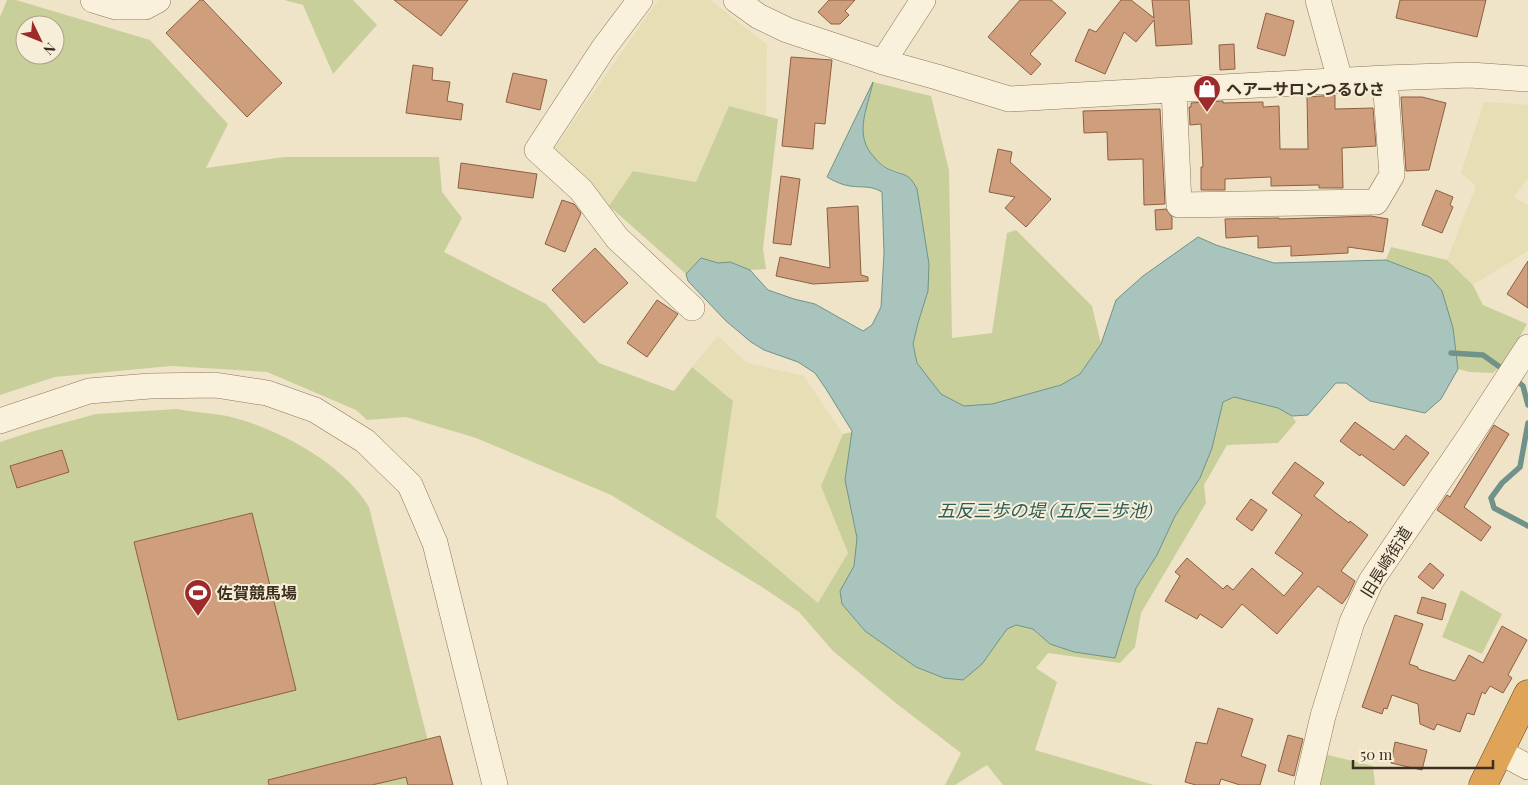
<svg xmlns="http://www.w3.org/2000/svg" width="1528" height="785" viewBox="0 0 1528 785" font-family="'Playfair Display','Noto Sans JP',serif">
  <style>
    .farmland { fill: #e6deb5 }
    .green { fill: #c9cf9b; fill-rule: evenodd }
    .water { fill: #a9c4bc; stroke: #6f938a }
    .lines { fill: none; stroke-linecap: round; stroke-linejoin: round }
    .stream { stroke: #6f938a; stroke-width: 5.5 }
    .building { fill: #cf9f7d; stroke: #8d5f41 }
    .minor-casing { stroke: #8d765c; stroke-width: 26 }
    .highway-casing { stroke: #5b4430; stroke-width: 29 }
    .minor { stroke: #faf1dc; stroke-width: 25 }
    .highway { stroke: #e0a458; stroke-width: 28 }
    .labels { text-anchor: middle; stroke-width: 4; stroke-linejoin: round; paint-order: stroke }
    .poi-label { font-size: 16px; font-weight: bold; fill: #3d2e20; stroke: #f7eed8; text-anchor: start }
    .street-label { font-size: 16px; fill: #3d2e20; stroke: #f7eed8 }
    .water-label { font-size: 18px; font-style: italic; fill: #2f5d5a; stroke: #f7eed8 }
  </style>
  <rect width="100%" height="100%" fill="#f0e4c8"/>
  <path class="farmland" d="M658,0H710L767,44L766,116L729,106L696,182L633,171L609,206L552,152Z
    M1484,102L1528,105V178L1514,197L1528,205V251L1473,285L1447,260L1476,186L1461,173Z
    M718,336L747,363L804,376L843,434L821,486L848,553L818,603L716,517L733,401L692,367Z"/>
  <path class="green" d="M7,0H16L150,40L228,124L206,168L284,157H439L442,192L462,218L444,252L546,304L599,363L674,391L692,367L733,401L716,517L818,603L848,553L821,486L843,434L852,432L845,480L857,538L854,566L840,591L842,604L865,631L916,667L982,664L1007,629L1016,625L1033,629L1050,644L1115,658L1136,588L1157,555L1175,516L1200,478L1212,448L1223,402L1234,397L1278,408L1292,416L1296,422L1278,443L1227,445L1204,485L1206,503L1141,613L1135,647L1120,663L1048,653L1036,668L1057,682L1035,750L1154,785H1003L987,765L955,785H945L961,753L897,704L833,651L799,612L762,587L611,495L476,438L406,417L367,420L356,410L267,372L171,366L55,377L0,395V17ZM25,25H55V55H25Z
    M284,0H353L377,25L333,74L303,5Z
    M873,82L931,96L949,170L952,338L992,333L1007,233L1016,230L1092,306L1101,344L1080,374L1061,385L992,404L964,406L941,394L917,364L913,344L918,323L900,172C890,170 883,166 876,159C872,155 866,150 864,144C858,126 869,100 873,82Z
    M729,106L778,119L763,249L766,269L750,270L730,262L718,263L701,258L686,274L609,206L633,171L696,182Z
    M1391,247L1447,260L1473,285L1483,305L1527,324L1508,358L1493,373L1469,372L1458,369L1453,328L1430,277L1386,260Z
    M177,409C193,412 210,413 227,416C276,427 343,463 369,507L439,785H0V442L34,431L96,414Z
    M1461,590L1502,614L1482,654L1442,637Z
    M1324,754L1373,766L1375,785H1318Z"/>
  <path class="water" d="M873,82C867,110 853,136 875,158C879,163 885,168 891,170C905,176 909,173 917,189L929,264L928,291L918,323L913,344L917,363L941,394L964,406L992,404L1061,385L1080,374L1101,344L1116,300L1143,276L1198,237L1216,245L1274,263L1386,260L1430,277L1442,291L1453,328L1458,369L1441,399L1425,413L1370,401L1346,383H1336L1308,415L1292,416L1278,408L1234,397L1223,402L1212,448L1200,478L1175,516L1157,555L1136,588L1115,658L1074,652L1050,644L1033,629L1016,625L1007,629L982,664L963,680L944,678L916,667L865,631L842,604L840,591L854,566L857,538L845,480L852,431L826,389L815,373L798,362L764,350L751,342L726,321L688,281L686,274L701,258L718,263L730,262L750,270L768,290L794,299L815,304L863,331L872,325L881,307L884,253L882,192C870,185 863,188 850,186C842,185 834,181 827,177Z"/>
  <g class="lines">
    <path class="stream" d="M1451,353L1483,355L1504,370
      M1515,379L1523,386L1528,405
      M1528,423L1520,467L1502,483L1491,498L1494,508L1528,526"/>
  </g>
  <path class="building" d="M200,0H203L282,83L247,117L166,33Z
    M394,0H468L441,36Z
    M829,0H855L845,11L849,15L840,24H831L818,12Z
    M1020,0H1051L1066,13L1030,54L1041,64L1031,75L988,37Z
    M1121,0H1131L1154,18L1152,0H1189L1192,44L1156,46L1154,20L1136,42L1124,32L1105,74L1075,61L1089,29L1096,32Z
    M1400,0H1486L1477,37L1396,18Z
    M1266,13L1294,21L1285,56L1257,48Z
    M1234,44L1235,69L1220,70L1219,45Z
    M791,57L832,60L825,124L815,123L813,149L782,146Z
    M413,65L433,68L432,80L450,82L447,101L463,104L461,120L406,113Z
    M513,73L547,80L540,110L506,102Z
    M1335,95V109L1373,108L1376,146L1342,148L1343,188H1319V185L1271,186V177L1225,179V190H1201V167H1203L1201,124L1190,125L1189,107H1191V103L1223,101V103L1263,102V107L1279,106L1280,149H1308L1307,97Z
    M1401,97H1422L1446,103L1429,170L1406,171Z
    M1160,109L1165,204L1144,205L1143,159L1108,160L1107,132L1084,133L1083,111Z
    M998,149L1012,152L1010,162L1051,199L1026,227L1005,208L1015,197L989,192Z
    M461,163L537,174L533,198L458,188Z
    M781,176L800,179L791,245L773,243Z
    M1436,190L1453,197L1450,205L1453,207L1442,233L1422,225Z
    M562,200L574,204L581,213L565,252L545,244Z
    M858,206L861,275L868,277V281L813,284L776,276L780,257L830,268L827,208Z
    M1166,209L1172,217V229L1156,230L1155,210Z
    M1371,216L1388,219L1383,252L1348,247V253L1291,256V246L1258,248V236L1226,238L1225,219L1279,218V219Z
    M595,248L628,283L584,323L552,290Z
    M1528,261V308L1507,294Z
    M657,300L678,314L647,357L627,343Z
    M1355,422L1394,450L1406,435L1429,453L1404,486L1361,454L1360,456L1340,441Z
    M1494,425L1509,434L1464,507L1491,527L1481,541L1437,510L1447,495L1450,497Z
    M62,450L69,472L17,488L10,466Z
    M1295,462L1324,483L1314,496L1349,523L1350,521L1368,535L1341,571L1355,581L1348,596L1342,604L1318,586L1277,634L1242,604L1222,628L1200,614L1197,619L1165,601L1180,576L1175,572L1187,558L1223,589L1227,585L1233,590L1252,568L1284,596L1303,573L1275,553L1302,515L1272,493Z
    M1251,499L1267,510L1252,531L1236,519Z
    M252,513L296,690L178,720L134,542Z
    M1430,563L1444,575L1433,589L1418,577Z
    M1422,597L1446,604L1442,620L1417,613Z
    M1395,615L1423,624L1409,664L1418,667V669L1455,681L1469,655L1483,663L1502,626L1527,640L1508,675L1512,678L1503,693L1490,686L1485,694L1482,692L1474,715L1467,713L1460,732L1437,724L1434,730L1420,724L1418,704L1392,695L1387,709L1384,708L1382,714L1362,707Z
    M1218,708L1253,719L1241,756L1266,765L1260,785H1240L1221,779L1219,785H1196L1185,782L1196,742L1207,744Z
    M1288,735L1303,739L1294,776L1278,771Z
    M440,736L453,785H408L406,777L372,785H269L268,780Z
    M1395,742L1427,750L1422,770L1391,763Z"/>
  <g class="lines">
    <defs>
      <path id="minor" d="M93,0L116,7H145L158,0
        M640,0L603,49L537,150L581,190L617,238L692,308
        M736,0L758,16L787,30L883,62L937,77L1009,99L1385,78L1470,75L1528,79
        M1318,0L1340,80
        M883,62L923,0
        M1174,90L1179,205L1376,202L1392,175L1385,78
        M0,421L89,391L150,386L215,385L267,393L315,410L365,441L410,485L435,543L495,785
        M1500,752L1528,767
        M1307,785L1323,716L1352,622L1371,581L1470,436L1528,347"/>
      <path id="highway" d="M1483,785L1528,694"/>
    </defs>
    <use href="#minor" class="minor-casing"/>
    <use href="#highway" class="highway-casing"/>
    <use href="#minor" class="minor"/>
    <use href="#highway" class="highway"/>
  </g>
  <defs>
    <symbol id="shop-pin" viewBox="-11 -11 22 30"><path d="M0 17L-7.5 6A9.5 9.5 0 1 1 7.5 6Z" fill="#9e2a2b" stroke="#f7eed8"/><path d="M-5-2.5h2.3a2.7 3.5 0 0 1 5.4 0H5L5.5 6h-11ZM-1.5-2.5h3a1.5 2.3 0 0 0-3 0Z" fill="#fff"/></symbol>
    <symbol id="stadium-pin" viewBox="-11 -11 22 30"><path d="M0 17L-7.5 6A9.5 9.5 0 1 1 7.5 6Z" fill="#9e2a2b" stroke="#f7eed8"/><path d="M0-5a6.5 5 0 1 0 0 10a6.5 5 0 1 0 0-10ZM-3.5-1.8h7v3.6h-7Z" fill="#fff"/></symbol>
  </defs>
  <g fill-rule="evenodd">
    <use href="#shop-pin" x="1191" y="73" width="32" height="43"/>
    <use href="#stadium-pin" x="182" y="577" width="32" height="43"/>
  </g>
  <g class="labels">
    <g class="poi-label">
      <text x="1226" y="95">ヘアーサロンつるひさ</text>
      <text x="217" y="599">佐賀競馬場</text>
    </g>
    <g class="street-label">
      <text transform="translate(1386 562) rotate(-58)" y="6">旧長崎街道</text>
    </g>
    <g class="water-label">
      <text x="1045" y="517">五反三歩の堤 (五反三歩池)</text>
    </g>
  </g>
  <g transform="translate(40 40) rotate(133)"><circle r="24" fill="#f7eed8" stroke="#ada18e"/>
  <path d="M0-4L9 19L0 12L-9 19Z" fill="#9e2a2b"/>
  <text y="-8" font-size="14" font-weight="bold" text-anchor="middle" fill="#3d2e20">N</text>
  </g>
  <path d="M1353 760v8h140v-8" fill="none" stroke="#3d2e20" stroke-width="2.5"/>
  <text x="1360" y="760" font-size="15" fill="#3d2e20" stroke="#f7eed8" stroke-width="4" paint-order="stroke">50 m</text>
</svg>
